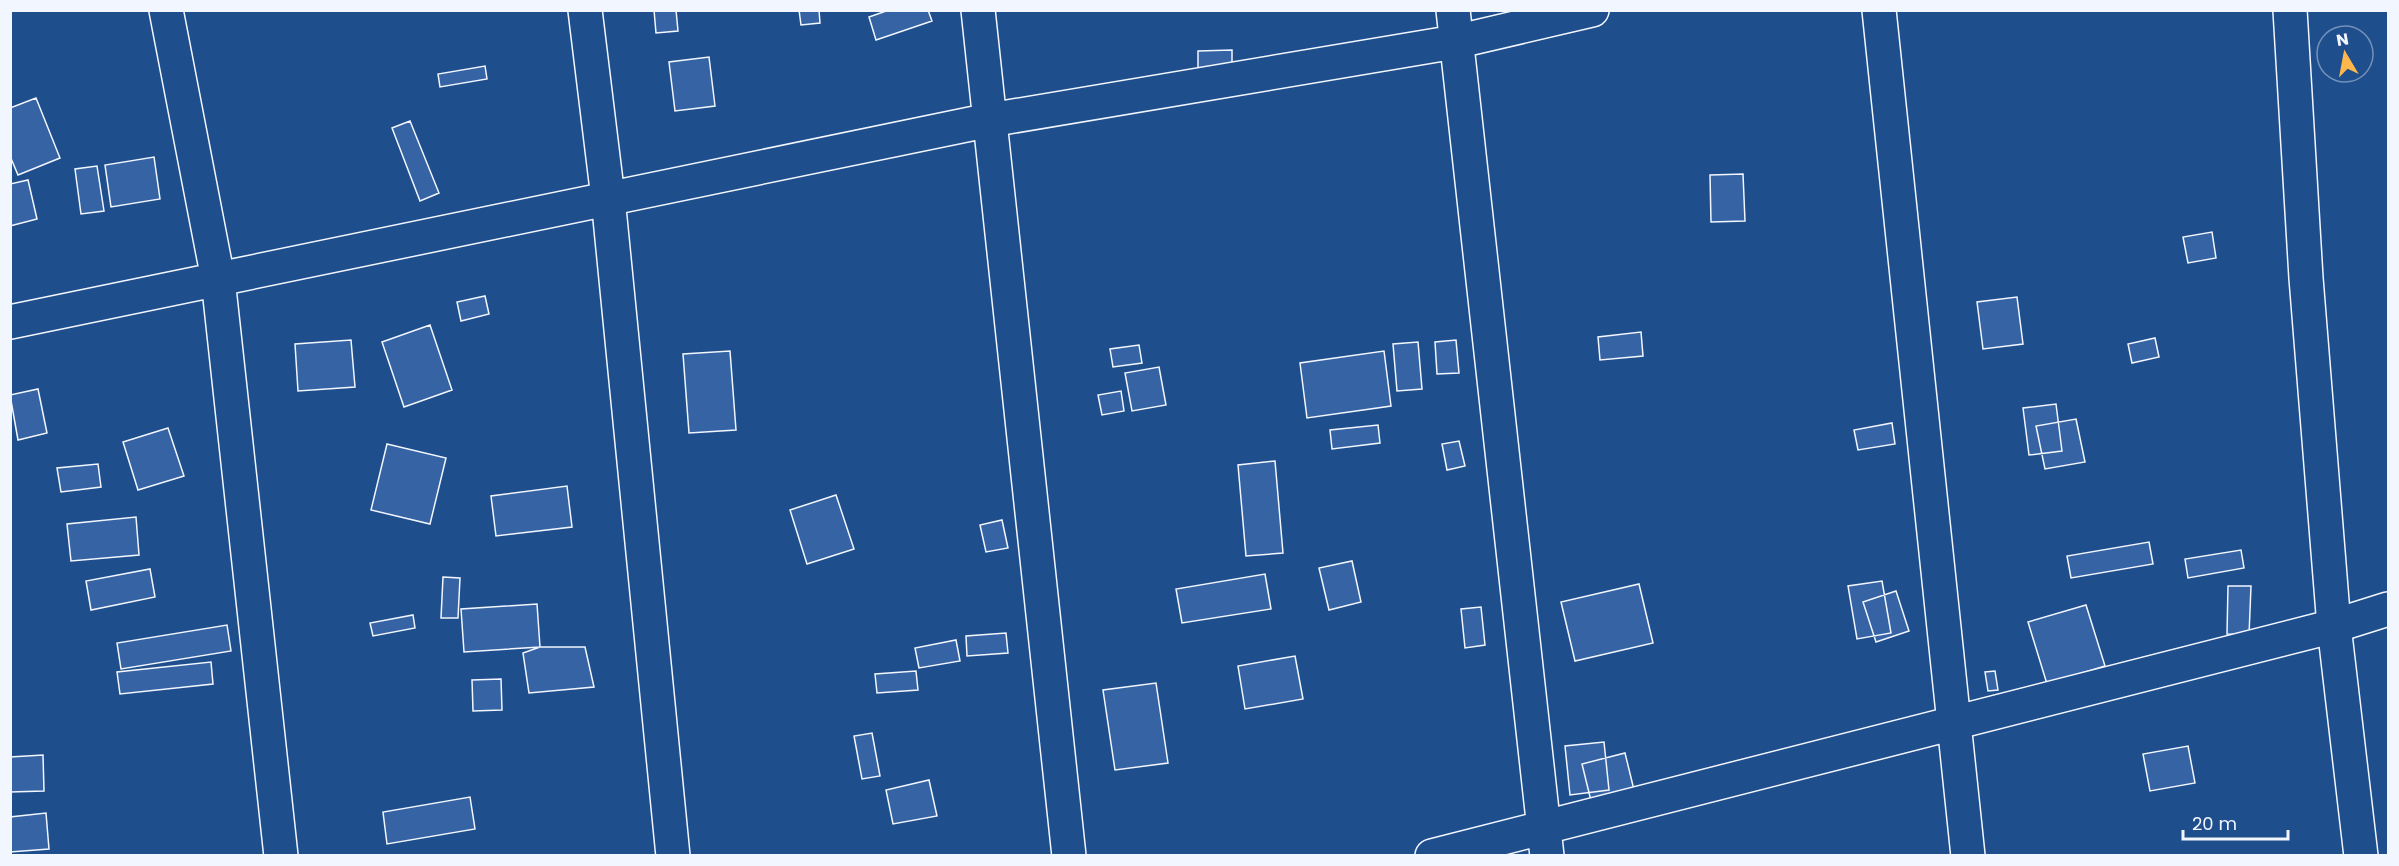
<svg xmlns="http://www.w3.org/2000/svg" width="2399" height="866" viewBox="0 0 2399 866" font-family="Poppins,sans-serif">
  <style>
    .building { fill: #3563a3; stroke: #f2f6ff; stroke-width: 1.5 }
    .lines { fill: none; stroke-linecap: round; stroke-linejoin: round }
    .minor-casing { stroke: #f2f6ff; stroke-width: 36 }
    .major-casing { stroke: #f2f6ff; stroke-width: 36 }
    .minor { stroke: #1f4e8c; stroke-width: 33 }
    .major { stroke: #1f4e8c; stroke-width: 33 }
  </style>
  <rect width="100%" height="100%" fill="#1f4e8c"/>
  <path class="building" d="M654,10H676L678,31L656,33Z
    M799,10H819L820,23L801,25Z
    M889,10H928L932,21L876,40L869,17Z
    M1232,50V70L1198,72V51Z
    M709,57L715,106L675,111L669,62Z
    M485,66L487,79L440,87L438,74Z
    M36,98L60,158L18,175L10,156V108Z
    M410,121L439,193L420,201L392,128Z
    M154,157L160,199L111,207L105,165Z
    M97,166L104,211L81,214L75,169Z
    M1743,174L1745,221L1711,222L1710,175Z
    M28,180L37,219L10,226V184Z
    M2212,232L2216,258L2188,263L2183,237Z
    M485,296L489,314L461,321L457,302Z
    M2017,297L2023,344L1983,349L1977,302Z
    M430,325L452,390L404,407L382,342Z
    M1641,332L1643,356L1600,360L1598,337Z
    M2155,338L2159,357L2132,363L2128,344Z
    M351,340L355,387L298,391L295,344Z
    M1456,340L1459,373L1437,374L1435,342Z
    M1418,342L1422,389L1397,391L1393,344Z
    M1139,345L1142,363L1113,367L1110,349Z
    M730,351L736,430L689,433L683,354Z
    M1384,351L1391,406L1307,418L1300,363Z
    M1159,367L1166,405L1132,411L1125,373Z
    M38,389L47,433L18,440L10,395Z
    M1121,391L1124,411L1102,415L1098,395Z
    M2056,404L2062,451L2029,455L2023,408Z
    M2076,419L2085,462L2045,469L2036,426Z
    M1892,423L1895,444L1858,450L1854,430Z
    M1378,425L1380,443L1332,449L1330,430Z
    M168,428L184,476L138,490L123,442Z
    M1459,441L1465,466L1447,470L1442,444Z
    M387,444L446,458L430,524L371,510Z
    M1275,461L1283,553L1246,556L1238,465Z
    M98,464L101,487L61,492L57,468Z
    M567,486L572,527L496,536L491,496Z
    M836,495L854,549L807,564L790,510Z
    M136,517L139,555L71,561L67,524Z
    M1002,520L1008,548L986,552L980,525Z
    M2149,542L2153,564L2071,578L2067,556Z
    M2241,550L2244,568L2188,578L2185,559Z
    M1352,561L1361,602L1329,610L1319,568Z
    M150,569L155,597L91,610L86,581Z
    M1265,574L1271,609L1182,623L1176,589Z
    M443,577L460,578L458,618H441Z
    M1882,581L1891,633L1857,639L1848,586Z
    M1639,584L1653,643L1575,661L1561,602Z
    M2228,586H2251L2249,635L2227,634Z
    M1896,591L1909,631L1876,642L1863,602Z
    M537,604L540,647L464,652L461,609Z
    M2086,605L2105,666L2047,684L2028,622Z
    M1481,607L1485,645L1465,648L1461,609Z
    M413,615L415,628L373,636L370,623Z
    M227,625L231,651L121,669L117,643Z
    M1006,633L1008,653L967,656L966,636Z
    M956,640L960,661L919,668L915,648Z
    M540,647H585L594,687L529,693L523,653Z
    M1295,656L1303,699L1245,709L1238,666Z
    M211,662L213,684L120,694L117,672Z
    M916,671L918,690L877,693L875,674Z
    M1995,671L1998,690L1988,691L1985,672Z
    M501,679L502,710L473,711L472,680Z
    M1156,683L1168,763L1115,770L1103,690Z
    M872,733L880,776L862,779L854,736Z
    M1604,742L1609,790L1570,795L1565,746Z
    M2188,746L2195,783L2150,791L2143,754Z
    M1625,753L1635,794L1592,805L1582,764Z
    M43,755L44,791L10,792V757Z
    M929,780L937,816L893,824L886,790Z
    M470,797L475,829L387,844L383,812Z
    M46,813L49,849L10,852V817Z"/>
  <g class="lines">
    <defs>
      <path id="minor" d="M166,10L218,279L281,856
        M585,10L608,198L673,856
        M978,10L1069,856
        M1453,10L1547,856
        M1879,10L1968,856
        M10,322L990,120L1455,42L1592,10
        M1432,856L2334,626L2388,609"/>
      <path id="major" d="M2290,10L2306,278L2334,626L2361,856"/>
    </defs>
    <use href="#minor" class="minor-casing"/>
    <use href="#major" class="major-casing"/>
    <use href="#minor" class="minor"/>
    <use href="#major" class="major"/>
  </g>
  <rect width="2399" height="866" fill="none" stroke="#f2f6ff" stroke-width="24"/>
  <g transform="translate(2345 54) rotate(350)"><circle r="28" fill="#1f4e8c" stroke="#7391ba" stroke-width="1.5"/>
  <path d="M0-4.5L10 22L0 15L-10 22Z" fill="#ffb74d"/>
  <text y="-9" font-size="16" font-weight="bold" text-anchor="middle" fill="#f2f6ff">N</text>
  </g>
  <path d="M2183 830v9h105v-9" fill="none" stroke="#f2f6ff" stroke-width="3"/>
  <text x="2192" y="830" font-size="18" fill="#f2f6ff" stroke="#1f4e8c" stroke-width="4.5" paint-order="stroke">20 m</text>
</svg>
